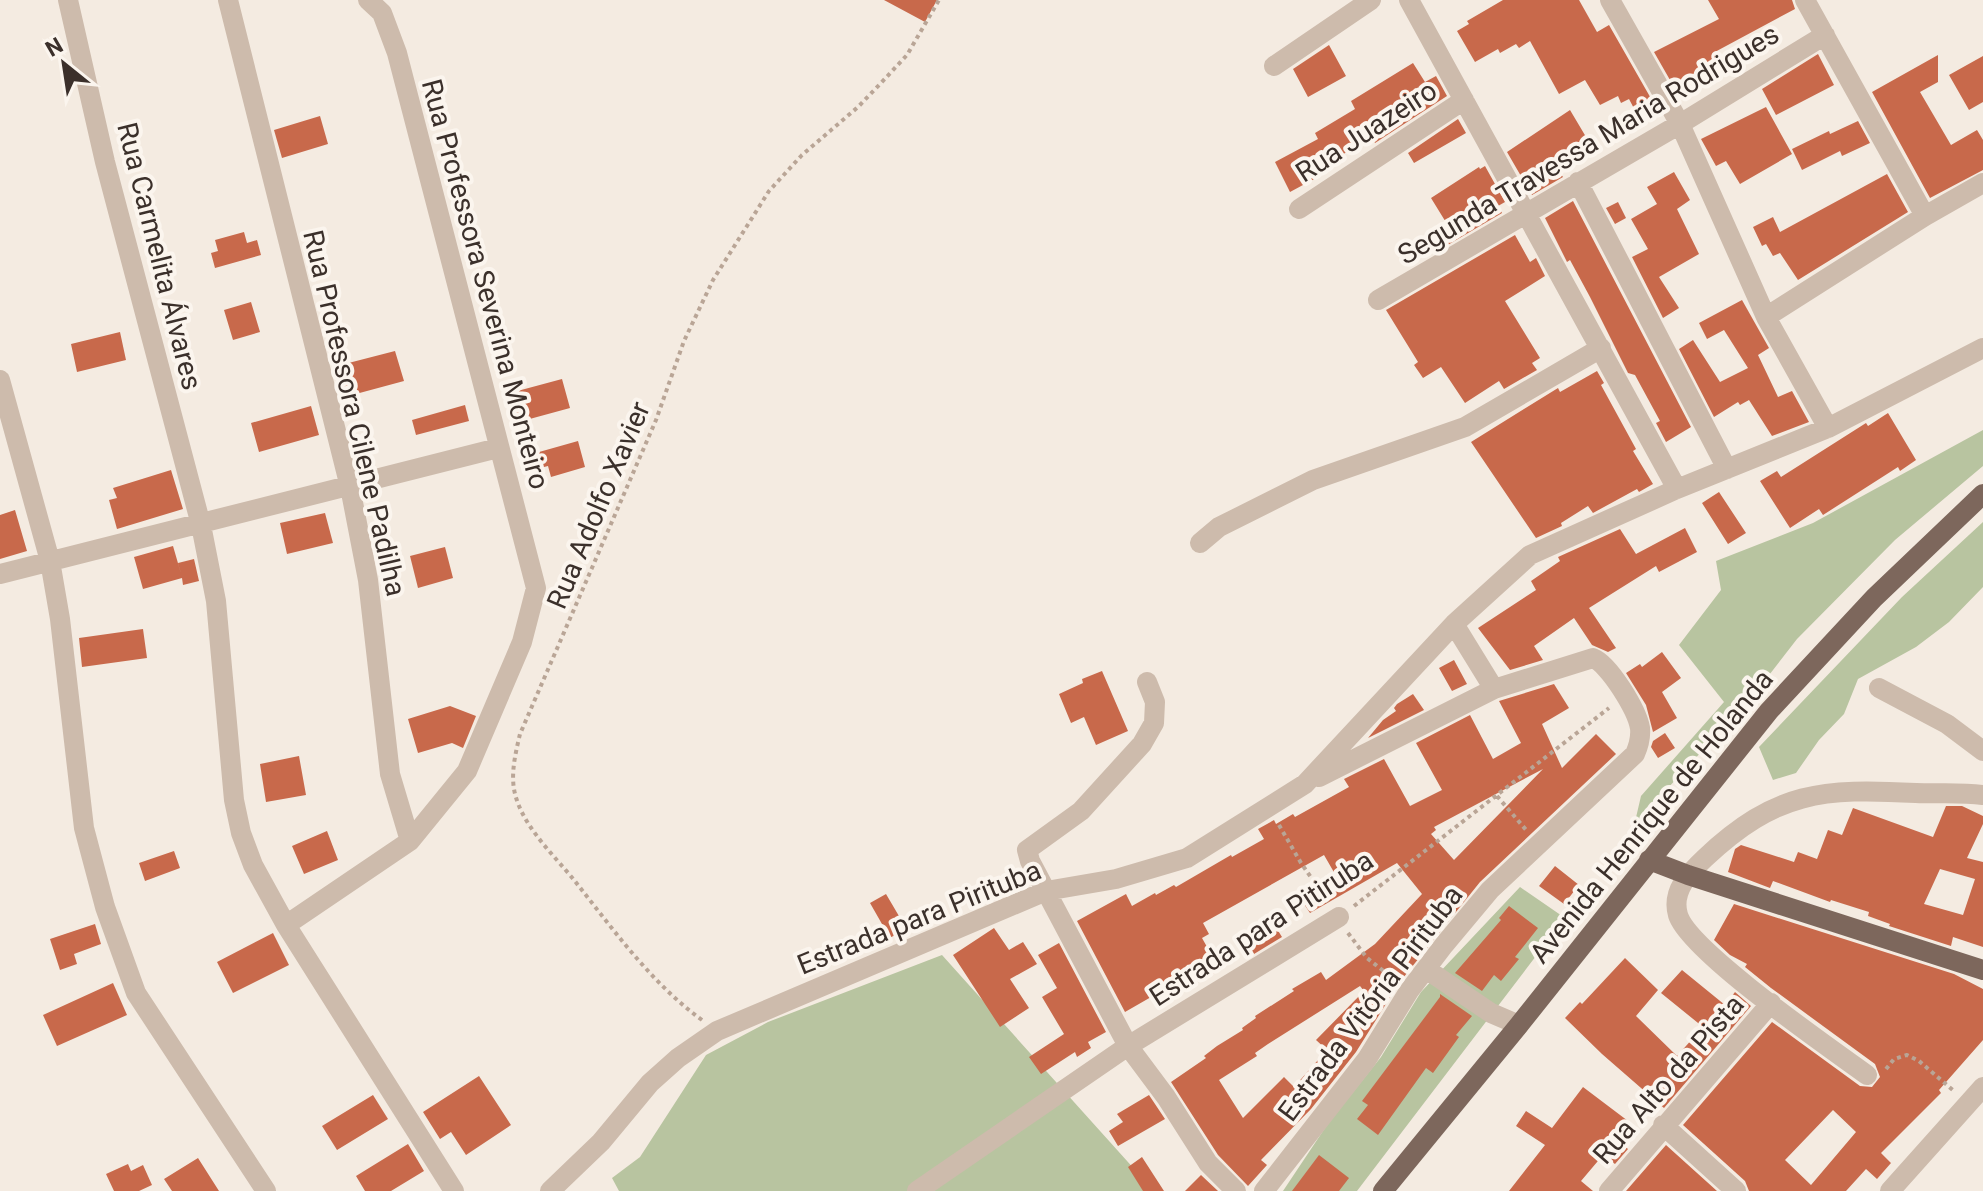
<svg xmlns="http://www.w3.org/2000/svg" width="1983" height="1191" viewBox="0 0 1983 1191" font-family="Roboto,sans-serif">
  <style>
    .green { fill: #b8c4a0 }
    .building { fill: #c8694b; fill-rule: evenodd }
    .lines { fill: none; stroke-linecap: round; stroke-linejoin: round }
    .path { stroke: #b9a596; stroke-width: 4; stroke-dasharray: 4 4; stroke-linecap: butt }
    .minor { stroke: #cdbbac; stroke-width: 20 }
    .major { stroke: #7d675c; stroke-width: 20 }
    .labels { text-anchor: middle; stroke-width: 8; stroke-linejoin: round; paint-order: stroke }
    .street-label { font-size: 28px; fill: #3b302b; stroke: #fbf5ee }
  </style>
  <rect width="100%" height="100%" fill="#f4ebe1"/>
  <path class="green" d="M1983,430V466L1895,540L1797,639L1752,697L1667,789L1631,839L1641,796L1724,702L1679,645L1721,590L1716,561L1813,523Z
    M1983,522V587L1949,622L1916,647L1858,679L1844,714L1819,740L1796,773L1773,780L1759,747L1902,597Z
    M1520,887L1565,918L1357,1191H1283L1329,1122L1381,1057L1421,992Z
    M942,955L1154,1191H619L612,1178L640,1157L706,1055L768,1022Z"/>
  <path class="building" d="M884,0H937L925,22Z
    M1503,0H1579L1597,32L1609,25L1657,109L1639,118L1629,99L1621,103L1618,96L1600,105L1585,80L1559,94L1530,41L1519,48L1516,44L1500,53L1498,49L1475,62L1457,31L1469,24L1467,21Z
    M1708,0H1792L1795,9L1713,53L1719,65L1674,87L1654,52L1719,19Z
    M1329,45L1346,76L1308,97L1293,69Z
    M1818,54L1834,85L1776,115L1762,89Z
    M1938,55V82L1920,92L1951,145L1977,130L1983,140V170L1930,198L1872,92Z
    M1983,56V102L1969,110L1949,75Z
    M1413,63L1425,82L1436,76L1447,96L1375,143L1372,137L1313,172L1316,178L1290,192L1275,162L1318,139L1315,133L1355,109L1351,101Z
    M1766,107L1792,154L1740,184L1726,161L1716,166L1701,139Z
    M1570,110L1592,147L1558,170L1563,177L1532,195L1507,152Z
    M320,116L328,144L282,158L274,130Z
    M1458,119L1466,133L1414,163L1408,153Z
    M1858,121L1870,143L1842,156L1840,151L1802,170L1792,149L1829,131L1830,134Z
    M1485,166L1505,202L1498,206L1502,213L1446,246L1444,243L1455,237L1431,198L1479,167L1480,169Z
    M1674,172L1690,200L1677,209L1699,254L1659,277L1679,308L1663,318L1632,257L1648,249L1631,219L1657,204L1647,187Z
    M1887,174L1908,212L1798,280L1780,253L1773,256L1766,244L1762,246L1753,227L1773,217L1780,232Z
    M1573,201L1691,427L1666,442L1656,423L1660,421L1635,375L1628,373L1590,297L1570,260L1567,262L1545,218Z
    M1618,202L1626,218L1615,224L1606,208Z
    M244,232L247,243L257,240L261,255L215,268L211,253L218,251L215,240Z
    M1515,235L1530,262L1536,258L1545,276L1505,301L1540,358L1532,363L1537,370L1504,389L1499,381L1465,403L1441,367L1423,378L1414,365L1418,362L1386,310Z
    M1742,300L1769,348L1758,355L1778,397L1792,391L1809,422L1772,436L1749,400L1740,405L1738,402L1714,417L1679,349L1693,340L1720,382L1748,368L1724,330L1707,339L1699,323Z
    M251,302L260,332L233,340L224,310Z
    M120,332L126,360L77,372L71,344Z
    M395,351L404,381L341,398L333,367Z
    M1597,371L1604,383L1601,385L1636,449L1633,451L1653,484L1639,492L1637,489L1593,513L1588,506L1561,523L1562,526L1536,538L1471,442L1558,388L1560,392Z
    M562,379L570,408L526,420L524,413L516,415L510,393Z
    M465,405L469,421L416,435L412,420Z
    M311,406L319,435L259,452L251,423Z
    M1888,413L1916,460L1900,471L1898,467L1823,515L1819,509L1790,528L1760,481L1777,471L1781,477L1866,423L1868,426Z
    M578,441L585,467L551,477L548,466L536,469L532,454Z
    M171,470L183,509L117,529L109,500L117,498L113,488Z
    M1719,492L1746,533L1728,544L1702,503Z
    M15,510L27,551L0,559V515Z
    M325,513L333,543L287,554L280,523Z
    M1685,528L1697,552L1659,572L1656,566L1589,608L1616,648L1608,652L1592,645L1574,618L1534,646L1543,660L1510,670L1478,628L1536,590L1531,581L1560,561L1558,557L1620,529L1636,554Z
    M173,546L182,577L178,563L194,559L199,581L183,585L182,578L143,589L134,557Z
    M445,547L453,578L418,588L410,556Z
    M143,629L147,658L82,667L79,638Z
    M1662,652L1681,678L1662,692L1677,718L1653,732L1646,705L1626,673L1640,664L1642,667Z
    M1454,660L1467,684L1452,691L1439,668Z
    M1102,671L1128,731L1096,745L1084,717L1071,723L1059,694L1083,683L1082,679Z
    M1554,684L1569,708L1542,724L1562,768L1596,734L1616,754L1480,882L1399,983L1356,1052L1311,1109L1261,1160L1267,1165L1248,1186L1218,1155L1171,1082L1206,1058L1204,1056L1217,1046L1243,1030L1242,1028L1256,1018L1255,1016L1294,991L1292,989L1321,972L1326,980L1375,944L1422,894L1397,863L1310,913L1300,898L1335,874L1324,855L1203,923L1209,934L1202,938L1220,970L1170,998L1165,989L1125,1012L1077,921L1126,894L1132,906L1155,893L1156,895L1174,885L1176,887L1231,855L1232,857L1264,839L1258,829L1274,820L1276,824L1293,814L1295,817L1349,787L1344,779L1384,759L1410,806L1442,790L1416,743L1470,715L1493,759L1521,743L1499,701ZM1543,769L1454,860L1431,834L1436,830L1434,827ZM1360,986L1364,991L1316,1040L1327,1050L1294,1087L1284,1077L1243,1118L1219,1080L1257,1056L1255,1053L1268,1044Z
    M1413,694L1424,710L1368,738L1383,720L1396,711L1394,708L1397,704Z
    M450,706L476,716L463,748L452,743L418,753L408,719Z
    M1665,733L1675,748L1658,758L1651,747L1653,741Z
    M299,756L306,795L266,802L260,764Z
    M1946,806H1962L1983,816V824L1967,858L1983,862V947L1953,937L1951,946L1889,926L1890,924L1868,916L1869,912L1831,900L1830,902L1773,881L1770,888L1728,872L1735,849L1741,845L1794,862L1798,852L1817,859L1828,830L1842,835L1853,808L1933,837ZM1940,869L1975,879L1963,915L1924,904Z
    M327,831L338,860L304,874L292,846Z
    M174,851L180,868L145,881L139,863Z
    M1555,866L1579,885L1564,904L1539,886Z
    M886,894L906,928L890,938L870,903Z
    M1734,904L1954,974L1983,989V1040L1939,1090L1941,1093L1881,1153L1891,1163L1877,1179L1866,1169L1846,1191H1749L1745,1181L1683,1125L1772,1022L1860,1086L1872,1087L1880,1077L1875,1064L1771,988L1745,967L1747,964L1730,955L1714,940ZM1833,1110L1856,1132L1811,1185L1785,1160Z
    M1509,906L1538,928L1515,957L1519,959L1501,981L1494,975L1482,991L1455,973L1501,920L1499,918Z
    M1270,918L1282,937L1254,954L1243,937Z
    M95,924L101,944L74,954L77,964L60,970L50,939Z
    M994,928L1009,950L1023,942L1037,964L1010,979L1029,1008L1000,1027L953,955Z
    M273,933L289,965L233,993L217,962Z
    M1059,943L1106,1032L1088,1042L1091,1048L1077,1057L1075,1052L1041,1074L1029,1057L1064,1034L1042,997L1057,988L1038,955Z
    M1625,958L1658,990L1636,1016L1677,1056L1703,1027L1661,993L1682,970L1725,1005L1735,992L1751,1006L1664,1108L1602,1054L1565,1018L1580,1002L1582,1004Z
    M113,983L127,1015L57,1046L43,1015Z
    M1440,994L1472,1016L1456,1035L1459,1037L1433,1073L1426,1068L1378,1135L1357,1119L1368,1105L1362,1101L1440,997Z
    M479,1076L511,1125L466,1155L451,1132L440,1139L423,1112Z
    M1583,1087L1628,1121L1615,1138L1628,1149L1615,1164L1603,1155L1581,1181L1593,1191H1509L1545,1145L1516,1126L1526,1111L1552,1128Z
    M373,1095L388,1119L337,1150L322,1126Z
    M1149,1095L1165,1119L1118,1146L1109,1131L1123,1122L1117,1114Z
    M408,1144L424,1171L391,1191H365L356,1176Z
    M1666,1145L1717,1191H1626Z
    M1319,1155L1349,1178L1339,1191H1292Z
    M1142,1157L1164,1191H1143L1128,1167Z
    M198,1158L219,1191H172L164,1179Z
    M128,1164L131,1171L143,1165L152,1185L139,1191H114L106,1174Z
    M1201,1175L1218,1191H1185Z"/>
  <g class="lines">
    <path class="path" d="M1497,796L1527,831
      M1279,825L1301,863L1328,902
      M1354,906L1609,708
      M1348,933L1367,958L1395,980
      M702,1020C651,983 613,929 574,880C553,854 520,824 514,789C511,771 516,751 520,734L656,420L684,341L713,280L769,191L802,155L858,107L881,83L907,55L939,0
      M1886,1069L1894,1059L1907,1055L1919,1061L1955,1092"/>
    <path class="minor" d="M68,0L105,162L201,525L216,601L234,800L241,833L253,865L286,925L454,1191
      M228,0L350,487L368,580L390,774L410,841
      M1409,0L1677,489
      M1610,0L1680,124L1766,317L1828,428
      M1805,0L1925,216
      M1274,66L1371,0
      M1578,182L1727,469
      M1299,209L1464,100
      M1378,300L1680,124L1825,35
      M1766,317L1925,216L1983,183
      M0,380L50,561L60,619L84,828L105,907L136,993L266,1191
      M1200,543L1219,527L1313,480L1465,427L1601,348
      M0,574L498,448
      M1454,624L1494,689
      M1147,682L1155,702L1154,723L1142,744L1081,811L1027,850L1030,861L1128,1046L1166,1097L1208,1163L1236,1191
      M1879,688L1947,724L1983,751
      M286,925L410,841L467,771L522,642L536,588L397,53L382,13L368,0
      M1426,969L1491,1013L1519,1025
      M1867,1075C1830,1048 1689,951 1678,915C1671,891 1689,873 1705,858C1776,791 1823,788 1916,793C1938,794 1961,792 1983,795
      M1663,1125L1736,1191
      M550,1191L601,1142L650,1083L678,1058L717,1031L1046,891L1116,879L1187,858L1305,784L1454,624L1530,555L1677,489L1828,428L1983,348
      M917,1191L1128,1046L1339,917
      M1264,1191L1367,1059L1409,991L1444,945L1490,890L1635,754C1639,745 1641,738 1640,728C1637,710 1609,664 1593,658L1494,689L1319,777
      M1609,1191L1771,1003
      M1890,1191L1983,1087"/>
    <path class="major" d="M1649,860L1688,875L1983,970
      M1383,1191L1519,1025L1769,711L1874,598L1983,494"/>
  </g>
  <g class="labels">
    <g class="street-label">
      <text transform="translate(1366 131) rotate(-33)" y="10">Rua Juazeiro</text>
      <text transform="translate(1588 144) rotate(-31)" y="10">Segunda Travessa Maria Rodrigues</text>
      <text transform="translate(160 256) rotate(76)" y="10">Rua Carmelita Álvares</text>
      <text transform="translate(486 284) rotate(75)" y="10">Rua Professora Severina Monteiro</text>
      <text transform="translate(355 413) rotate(77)" y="10">Rua Professora Cilene Padilha</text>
      <text transform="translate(598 505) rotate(-67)" y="10">Rua Adolfo Xavier</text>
      <text transform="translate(1651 816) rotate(-51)" y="10">Avenida Henrique de Holanda</text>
      <text transform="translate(919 917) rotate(-22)" y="10">Estrada para Pirituba</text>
      <text transform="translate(1261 928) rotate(-33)" y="10">Estrada para Pitiruba</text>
      <text transform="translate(1370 1003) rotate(-53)" y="10">Estrada Vitória Pirituba</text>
      <text transform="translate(1668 1079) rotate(-49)" y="10">Rua Alto da Pista</text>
    </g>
  </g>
  <g transform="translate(64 64) rotate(330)" stroke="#fbf5ee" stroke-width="6" paint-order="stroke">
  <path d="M0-6L14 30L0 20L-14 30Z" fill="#3b302b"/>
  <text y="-12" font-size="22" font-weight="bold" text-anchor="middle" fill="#3b302b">N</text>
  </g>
</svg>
